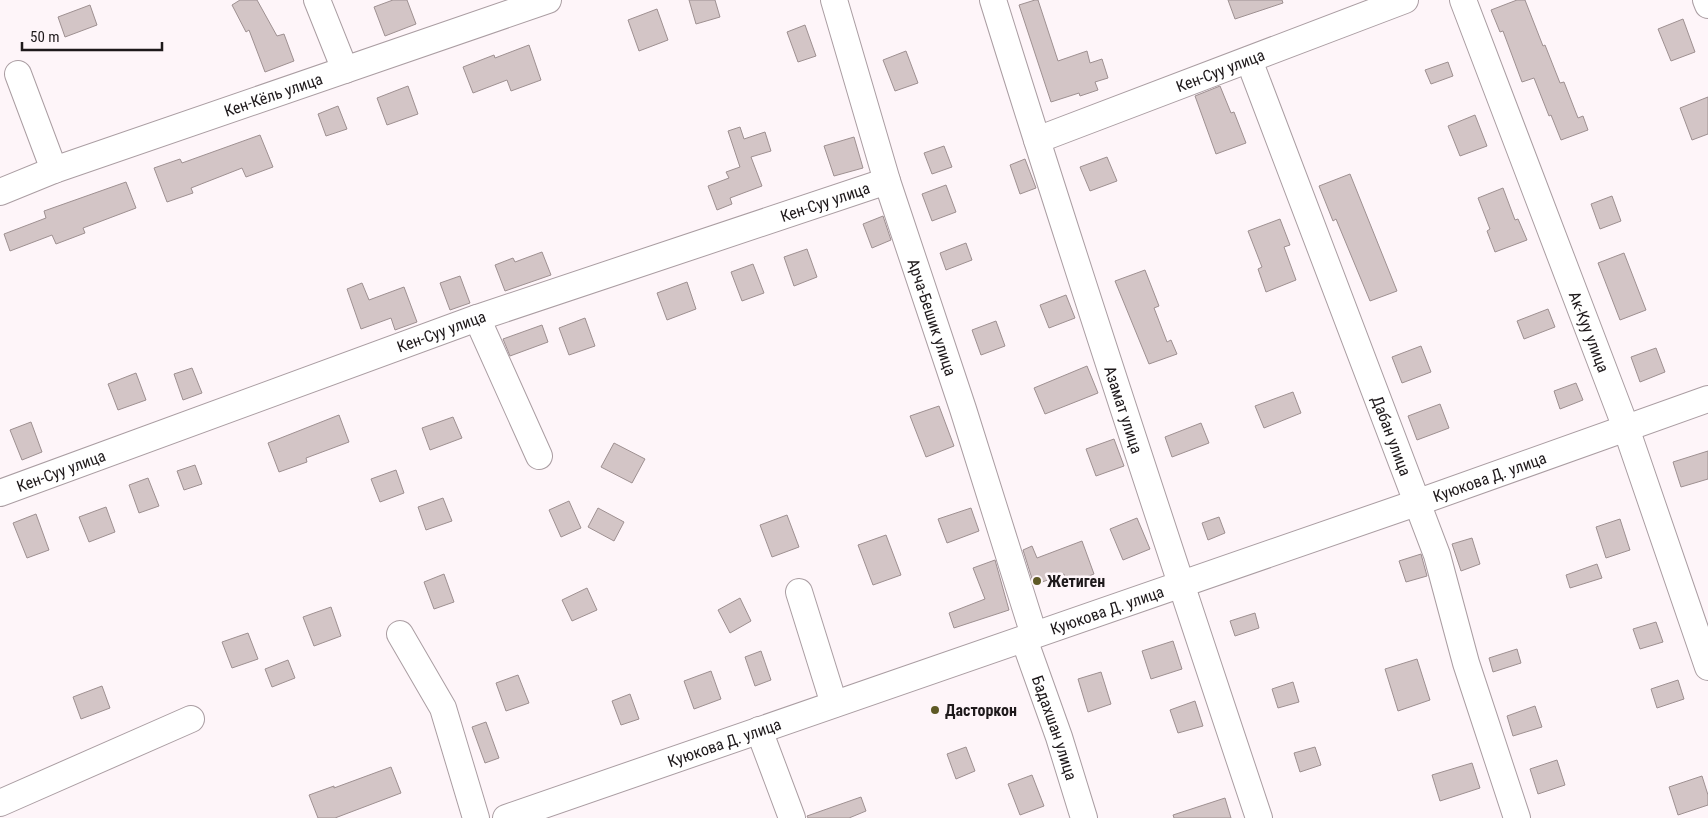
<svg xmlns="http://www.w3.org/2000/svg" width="1708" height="818" viewBox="0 0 1708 818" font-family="'Roboto Condensed',sans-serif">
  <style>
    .building { fill: #d3c5c6; stroke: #9e9091 }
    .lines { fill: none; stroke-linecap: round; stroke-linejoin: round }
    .minor-casing { stroke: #aa9da2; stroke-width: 28 }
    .minor { stroke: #fff; stroke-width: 26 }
    .poi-dot { fill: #5e5925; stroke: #fef5f9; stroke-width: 2 }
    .labels { text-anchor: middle; stroke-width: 5; stroke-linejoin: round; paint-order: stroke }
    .street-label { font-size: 16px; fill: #1e191b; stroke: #fef5f9 }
    .poi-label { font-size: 16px; font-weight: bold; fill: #1e191b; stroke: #fef5f9; text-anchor: start }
  </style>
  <rect width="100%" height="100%" fill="#fef5f9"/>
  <path class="building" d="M240,0H257L277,36L284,34L294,61L265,72L249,30L246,32L232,5Z
    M393,0H407L416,24L385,36L374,7Z
    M689,0H715L720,17L696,24Z
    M1035,0H1038L1058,61L1087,51L1090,63L1102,59L1108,78L1095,82L1098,90L1080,96L1079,93L1051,102L1019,5Z
    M1228,0H1282L1283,3L1235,19Z
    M1517,0H1525L1543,46L1545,45L1560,83L1564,82L1578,118L1583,116L1588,130L1561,140L1551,115L1549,116L1534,78L1522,82L1503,31L1500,32L1491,10Z
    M90,5L97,25L65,37L58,17Z
    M657,9L668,40L639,51L628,20Z
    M1683,19L1695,52L1671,61L1658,29Z
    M805,25L816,56L798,62L787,32Z
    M529,45L541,80L511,91L507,80L473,93L463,67L494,55L495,58Z
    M906,51L918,83L895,91L883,60Z
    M1448,62L1453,76L1431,84L1425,70Z
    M408,86L418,114L387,125L377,98Z
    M1220,86L1231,113L1234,112L1246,143L1216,154L1195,96Z
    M1708,97V134L1692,140L1680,108Z
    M338,106L347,129L326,136L318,114Z
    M1475,115L1487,146L1460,156L1448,126Z
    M740,127L744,139L765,132L771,151L751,157L762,186L730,198L732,204L717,210L708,186L729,178L726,172L740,167L728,131Z
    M260,135L273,167L246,177L242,168L191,188L193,193L167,202L154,168L180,159L182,163Z
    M854,137L863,168L834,176L824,146Z
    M944,146L952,167L932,174L924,153Z
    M1107,157L1117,181L1090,191L1080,167Z
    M1025,159L1036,188L1020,194L1010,165Z
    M1350,174L1397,291L1370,301L1336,219L1333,221L1319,186Z
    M126,182L136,208L83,228L85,233L56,244L52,235L10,251L4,234L46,218L44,211Z
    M946,185L956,212L932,221L922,194Z
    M1503,188L1515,220L1518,219L1527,240L1495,252L1487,231L1490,229L1478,198Z
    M1612,196L1621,221L1600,229L1591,204Z
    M883,216L891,240L872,248L863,224Z
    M1280,219L1290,245L1284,247L1296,280L1266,292L1258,269L1262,267L1248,231Z
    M966,243L972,260L946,270L940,253Z
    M807,249L817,277L794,286L784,257Z
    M542,252L551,275L505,291L495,265L513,258L515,262Z
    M1624,253L1646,310L1620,320L1598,263Z
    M753,264L764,293L742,301L731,272Z
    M1145,270L1159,306L1154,308L1167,342L1171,340L1177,354L1149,364L1115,281Z
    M460,276L470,303L450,310L440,283Z
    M687,282L696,309L667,320L657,293Z
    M362,283L369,300L404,287L417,322L395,330L391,318L361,329L347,289Z
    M1066,295L1075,318L1049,328L1040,305Z
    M1548,309L1555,327L1524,339L1517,321Z
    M585,318L595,346L569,355L559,328Z
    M996,321L1005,346L981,355L972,330Z
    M542,325L548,342L510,356L503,339Z
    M1421,346L1431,372L1402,383L1392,357Z
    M1656,348L1665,372L1640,382L1631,357Z
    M1087,366L1098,393L1045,414L1034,388Z
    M192,368L202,393L183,400L174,374Z
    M136,373L146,400L118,410L108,384Z
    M1576,383L1583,400L1560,409L1554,391Z
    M1293,392L1301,413L1264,428L1255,406Z
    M1440,404L1449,428L1417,440L1408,416Z
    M939,406L954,446L926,457L910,416Z
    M339,415L349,442L306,458L307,462L279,472L268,443Z
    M453,417L462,438L430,450L422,428Z
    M31,422L42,452L22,460L10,430Z
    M1201,423L1209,443L1172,457L1165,437Z
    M1114,439L1124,466L1096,476L1086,449Z
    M614,443L645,459L632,483L601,467Z
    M1708,451V479L1681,487L1673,462Z
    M195,465L202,484L184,490L177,471Z
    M396,470L404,493L380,502L371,479Z
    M148,478L159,506L139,513L129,485Z
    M443,498L452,521L426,530L418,507Z
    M569,501L581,528L561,537L549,510Z
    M106,507L115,532L89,542L79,517Z
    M598,508L624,522L614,541L588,527Z
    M971,508L979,531L947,543L938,519Z
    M36,514L49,550L27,558L13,523Z
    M787,515L799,547L772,557L760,525Z
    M1219,517L1225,533L1208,540L1202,523Z
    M1137,518L1150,549L1123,560L1110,529Z
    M1620,519L1630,550L1606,558L1596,527Z
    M886,535L901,575L873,585L858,545Z
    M1472,538L1480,564L1461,571L1452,544Z
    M1082,541L1094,574L1068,584L1064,574L1034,585L1023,550L1032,546L1037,558Z
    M1421,554L1427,576L1406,582L1399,561Z
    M995,560L1009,610L954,628L949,613L985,599L973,568Z
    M1597,564L1602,578L1570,588L1566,575Z
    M444,574L454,602L434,609L424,582Z
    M587,588L597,610L572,621L562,600Z
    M740,598L751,621L730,633L718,610Z
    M331,607L341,636L314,646L303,617Z
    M1255,613L1259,628L1235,636L1230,621Z
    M1656,622L1663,642L1640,649L1633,629Z
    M248,633L258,659L232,668L222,642Z
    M1173,641L1182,669L1151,679L1142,651Z
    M1517,649L1521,663L1493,672L1489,658Z
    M761,651L771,680L755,686L745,657Z
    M1417,659L1430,700L1398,711L1385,669Z
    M288,660L295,678L272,687L265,669Z
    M711,671L721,699L694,709L684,681Z
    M1101,672L1111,704L1088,712L1078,679Z
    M518,675L529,703L506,711L496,683Z
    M1678,680L1684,699L1657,708L1651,689Z
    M1293,682L1299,702L1278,708L1272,689Z
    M102,686L110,708L81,719L73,697Z
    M630,694L639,719L621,725L612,701Z
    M1195,701L1203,726L1178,733L1170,710Z
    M1535,706L1542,727L1513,736L1507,716Z
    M486,722L499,758L485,763L472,727Z
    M966,747L975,771L956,779L947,754Z
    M1315,747L1321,765L1300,772L1294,753Z
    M1557,760L1565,785L1538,794L1530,769Z
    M1472,763L1480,788L1440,801L1432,775Z
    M391,767L401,793L335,818H318L309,795L334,786V788Z
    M1032,775L1044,806L1020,815L1008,784Z
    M1702,776L1708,795V805L1678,815L1669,787Z
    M861,797L866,811L849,818H808L807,816Z
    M1225,798L1231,818H1174L1173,815Z"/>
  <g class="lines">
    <defs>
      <g id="minor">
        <path d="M317,0L345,70"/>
        <path id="s1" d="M834,0L887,181L963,409L1034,635"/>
        <path id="s2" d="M993,0C1078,274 1168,546 1259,818"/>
        <path id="s3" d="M1463,0L1626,428L1708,667"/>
        <path d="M1706,0L1708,5"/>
        <path id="s4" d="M1249,60L1437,555L1466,663L1517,818"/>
        <path d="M18,74L54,170"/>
        <path id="s5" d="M1037,140L1405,0"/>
        <path id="s6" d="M0,192L54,170L548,0"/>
        <path d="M477,318L539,456"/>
        <path id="s7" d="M0,493L477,318L887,181"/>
        <path d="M799,592L834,704"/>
        <path d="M400,634L443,708L476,818"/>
        <path id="s8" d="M1024,639L1059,737L1084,818"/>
        <path d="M759,730L792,818"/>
        <path d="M0,803L191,719"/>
        <path id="s9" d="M506,818L1416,503L1708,399"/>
      </g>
    </defs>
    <use href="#minor" class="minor-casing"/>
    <use href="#minor" class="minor"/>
  </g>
  <g class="poi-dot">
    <circle cx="1037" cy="581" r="5"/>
    <circle cx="935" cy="710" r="5"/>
  </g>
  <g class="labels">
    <g class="street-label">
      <text dy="6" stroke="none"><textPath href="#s5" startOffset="196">Кен-Суу улица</textPath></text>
      <text dy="6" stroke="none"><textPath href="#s6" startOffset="290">Кен-Кёль улица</textPath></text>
      <text dy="6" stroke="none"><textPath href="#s7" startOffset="875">Кен-Суу улица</textPath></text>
      <text dy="6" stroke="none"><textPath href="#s1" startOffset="332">Арча-Бешик улица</textPath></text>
      <text dy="6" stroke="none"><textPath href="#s7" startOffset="470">Кен-Суу улица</textPath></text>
      <text dy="6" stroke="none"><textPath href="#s3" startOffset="355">Ак-Куу улица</textPath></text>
      <text dy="6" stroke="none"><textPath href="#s2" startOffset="430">Азамат улица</textPath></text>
      <text dy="6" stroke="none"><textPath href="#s4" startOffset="402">Дабан улица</textPath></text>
      <text dy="6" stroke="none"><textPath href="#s7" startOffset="65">Кен-Суу улица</textPath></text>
      <text dy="6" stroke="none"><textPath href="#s9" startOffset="1041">Куюкова Д. улица</textPath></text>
      <text dy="6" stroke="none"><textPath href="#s9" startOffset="636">Куюкова Д. улица</textPath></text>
      <text dy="6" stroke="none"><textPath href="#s8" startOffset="94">Бадахшан улица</textPath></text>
      <text dy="6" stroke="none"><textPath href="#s9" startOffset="231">Куюкова Д. улица</textPath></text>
    </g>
    <g class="poi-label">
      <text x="1047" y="587">Жетиген</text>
      <text x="945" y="716">Дасторкон</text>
    </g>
  </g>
  <path d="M22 42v8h140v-8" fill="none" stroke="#1e191b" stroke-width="2.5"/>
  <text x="30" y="42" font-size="15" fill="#1e191b" stroke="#fef5f9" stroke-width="4" paint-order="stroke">50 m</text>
</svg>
